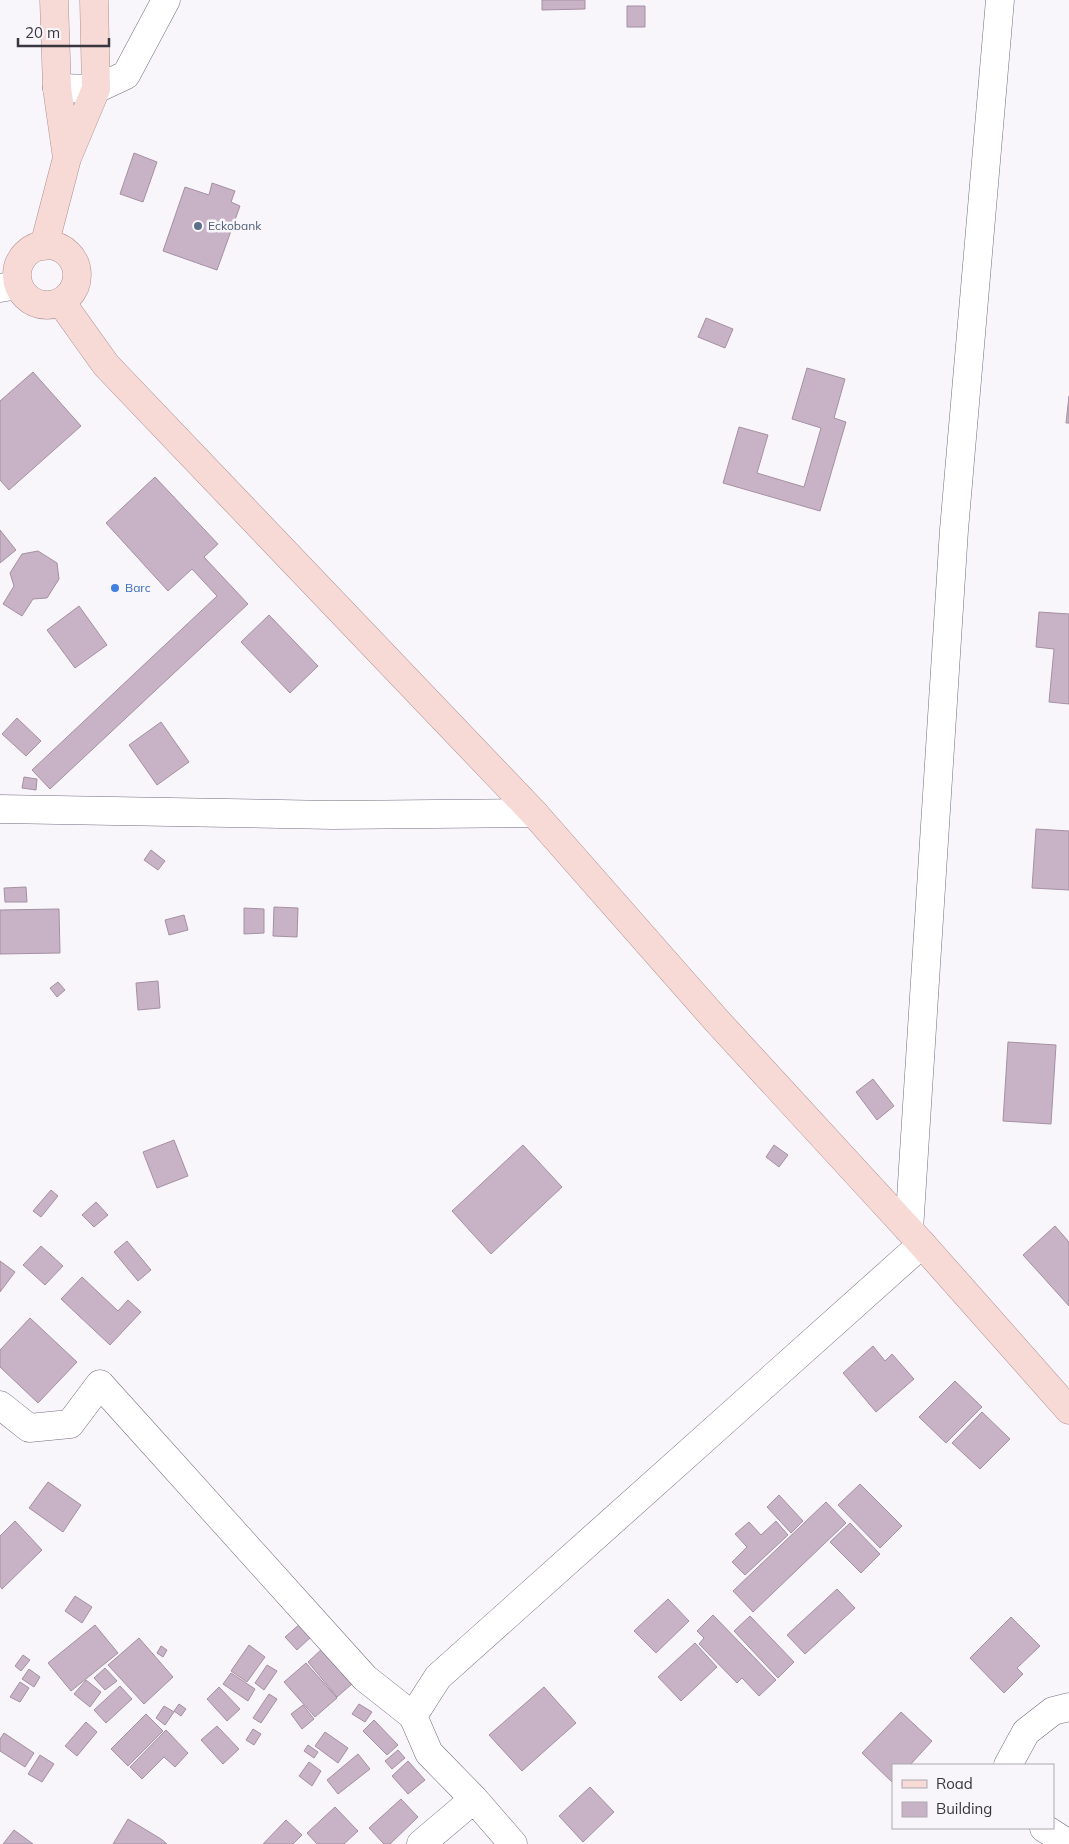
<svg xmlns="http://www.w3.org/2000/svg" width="1069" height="1844" viewBox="0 0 1069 1844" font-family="Mulish,sans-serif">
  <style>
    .building { fill: #c8b2c5; stroke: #a590a2 }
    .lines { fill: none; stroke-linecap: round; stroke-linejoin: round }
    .minor-casing { stroke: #746c82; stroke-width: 29 }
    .major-casing { stroke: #b1908f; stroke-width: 29 }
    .minor { stroke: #fff; stroke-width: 28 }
    .major { stroke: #f7d9d6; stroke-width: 28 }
    .service-dot { fill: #5c6f8a; stroke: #f8f6fb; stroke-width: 2 }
    .shop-dot { fill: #3f7fe0; stroke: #f8f6fb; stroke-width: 2 }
    .labels { text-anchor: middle; stroke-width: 5; stroke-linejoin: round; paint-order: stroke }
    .service-label { font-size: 12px; fill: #4e5e75; stroke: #f8f6fb; text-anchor: start }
    .shop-label { font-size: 12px; fill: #366cbe; stroke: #f8f6fb; text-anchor: start }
  </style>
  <rect width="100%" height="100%" fill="#f8f6fb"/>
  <path class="building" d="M542,0H585V9L542,10Z
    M627,6H645V27H627Z
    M134,153L157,162L143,202L120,194Z
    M212,183L235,191L231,202L240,206L217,270L163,251L185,187L209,195Z
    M706,318L733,329L725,348L698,337Z
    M807,368L845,379L834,418L846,422L820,511L723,483L739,427L768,435L757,473L804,487L821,428L792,419Z
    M33,372L81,426L9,490L0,480V401Z
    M1069,396V423H1066Z
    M155,477L218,544L204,557L248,604L50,789L32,770L217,596L192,569L168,591L106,523Z
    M0,530L16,550L0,563Z
    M38,551L57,563L59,579L47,598L33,599L22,616L3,604L14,586L10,573L22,554Z
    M79,606L107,645L75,668L47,630Z
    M1039,612L1069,614V704L1049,702L1054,649L1036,647Z
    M269,615L318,666L290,693L241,642Z
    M17,718L41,741L26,756L2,734Z
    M161,722L189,762L157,785L129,745Z
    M24,777L37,779L36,790L22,788Z
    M1036,829L1069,831V890L1032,888Z
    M151,850L165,861L158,870L144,860Z
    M26,887L27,902H5L4,888Z
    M274,907L298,908L297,937L273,936Z
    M244,908L264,909V933L244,934Z
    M59,909L60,953L0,954V910Z
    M184,915L188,930L169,935L165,920Z
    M158,981L160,1008L138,1010L136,983Z
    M58,982L65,990L57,997L50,988Z
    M1008,1042L1056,1045L1051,1124L1003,1121Z
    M873,1079L894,1106L877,1120L856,1092Z
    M174,1140L188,1176L157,1188L143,1152Z
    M523,1145L562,1187L491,1254L452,1211Z
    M774,1145L788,1155L779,1167L766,1157Z
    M51,1190L58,1196L41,1217L33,1211Z
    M96,1202L108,1215L94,1227L82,1215Z
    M1055,1226L1069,1242V1306L1023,1255Z
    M127,1241L151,1270L138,1281L114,1252Z
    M41,1246L63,1266L45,1285L23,1265Z
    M0,1261L15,1272L0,1292Z
    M82,1277L118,1311L128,1300L141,1312L110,1345L61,1299Z
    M30,1318L77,1362L38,1403L0,1367V1350Z
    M873,1346L885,1361L892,1354L914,1379L876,1412L843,1373Z
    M955,1381L982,1407L946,1443L919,1417Z
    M982,1412L1010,1439L980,1469L952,1443Z
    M48,1482L81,1505L63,1532L29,1508Z
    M860,1484L902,1526L880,1548L838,1505Z
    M779,1495L803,1521L791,1533L767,1507Z
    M826,1502L846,1523L753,1612L733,1591Z
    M15,1521L42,1550L2,1589L0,1586V1536Z
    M776,1521L788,1535L745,1575L732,1562L747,1547L735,1534L749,1522L761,1535Z
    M850,1523L880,1554L861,1573L830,1542Z
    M837,1589L855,1608L805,1654L787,1635Z
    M75,1596L92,1607L82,1623L65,1611Z
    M668,1599L689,1621L656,1653L634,1631Z
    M713,1615L776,1680L759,1696L742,1678L737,1683L699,1644L704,1638L697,1631Z
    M750,1616L794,1662L778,1678L734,1631Z
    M1011,1617L1040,1646L1017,1668L1023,1674L1004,1693L970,1658Z
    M301,1623L312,1636L297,1650L285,1637Z
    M95,1625L118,1653L71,1691L48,1663Z
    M139,1638L173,1677L144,1704L108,1665Z
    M695,1643L717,1667L681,1701L658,1677Z
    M249,1645L265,1657L247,1682L231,1671Z
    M161,1646L167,1650L163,1657L157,1653Z
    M323,1648L353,1683L337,1697L308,1662Z
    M23,1655L30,1660L21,1671L15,1666Z
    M306,1663L337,1698L315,1717L284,1682Z
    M267,1665L277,1671L264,1690L255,1683Z
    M105,1668L117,1681L105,1690L94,1678Z
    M29,1669L40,1677L34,1687L22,1679Z
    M231,1673L255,1689L248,1701L223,1684Z
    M86,1680L101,1692L90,1707L74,1694Z
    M20,1682L29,1688L20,1702L10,1697Z
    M120,1686L132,1699L106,1723L94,1710Z
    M219,1687L240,1709L227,1721L207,1699Z
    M544,1687L576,1723L522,1771L489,1735Z
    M269,1694L277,1699L261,1723L253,1718Z
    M179,1704L186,1709L181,1716L174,1711Z
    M359,1704L372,1712L365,1722L352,1714Z
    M303,1705L314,1719L302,1729L291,1714Z
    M164,1706L174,1712L165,1725L156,1718Z
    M901,1712L932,1741L910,1765H893V1783L862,1753Z
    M146,1714L163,1731L128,1766L111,1749Z
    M374,1720L398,1745L387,1755L363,1731Z
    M86,1722L97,1732L77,1756L65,1746Z
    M217,1726L239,1749L223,1764L201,1740Z
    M253,1729L261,1734L254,1745L246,1740Z
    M166,1730L188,1753L175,1767L164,1757L142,1779L130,1767Z
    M325,1732L348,1748L338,1763L315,1746Z
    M4,1733L34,1753L25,1767L0,1751V1739Z
    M308,1745L318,1752L314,1758L304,1751Z
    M398,1750L405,1758L392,1769L385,1761Z
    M358,1754L370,1769L338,1794L327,1780Z
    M40,1755L54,1764L42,1782L28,1774Z
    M408,1761L425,1780L408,1794L392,1776Z
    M309,1762L321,1771L312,1786L299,1776Z
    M590,1787L614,1812L583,1842L559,1816Z
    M401,1799L418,1817L390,1844H384L369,1828Z
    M335,1807L358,1831L344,1844H317L307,1833Z
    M128,1819L161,1839L167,1844H113Z
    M286,1820L302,1835L293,1844H263Z
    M14,1830L33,1844H3Z"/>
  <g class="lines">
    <defs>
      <path id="minor" d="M57,88L96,89L126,75L166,0
        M0,288L18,285
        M0,809L333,815L534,813
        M909,1230L954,530L1000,0
        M0,1405L29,1428L70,1424L100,1384L365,1678L413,1716
        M1008,1765L1026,1732L1053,1711L1069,1707
        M1044,1828L1069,1844
        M421,1844L474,1799
        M513,1844L474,1799L429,1753L413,1716L438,1677L922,1244"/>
      <path id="major" d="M54,0L57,88L67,158
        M17 275a30 30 0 1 1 60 0a30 30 0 1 1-60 0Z
        M44,246L67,158L96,89L94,0
        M61,302L106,365L534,813L717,1021L922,1244L1069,1410"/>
    </defs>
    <use href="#minor" class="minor-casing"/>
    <use href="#major" class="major-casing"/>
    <use href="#minor" class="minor"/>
    <use href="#major" class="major"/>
  </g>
  <circle class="service-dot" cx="198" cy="226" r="5"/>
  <circle class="shop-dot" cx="115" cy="588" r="5"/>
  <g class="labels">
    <g class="service-label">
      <text x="208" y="230">Eckobank</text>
    </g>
    <g class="shop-label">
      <text x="125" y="592">Barc</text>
    </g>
  </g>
  <rect x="892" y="1764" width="162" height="65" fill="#f8f6fb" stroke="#aca9b0"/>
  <rect x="902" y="1780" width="25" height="8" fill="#f7d9d6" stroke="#aca9b0"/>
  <text x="936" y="1789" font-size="15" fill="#3a3640">Road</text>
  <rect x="902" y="1802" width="25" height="15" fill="#c8b2c5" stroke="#aca9b0"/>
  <text x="936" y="1814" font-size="15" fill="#3a3640">Building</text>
  <path d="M18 38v8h91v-8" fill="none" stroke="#3a3640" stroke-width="2.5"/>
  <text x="25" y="38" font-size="15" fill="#3a3640" stroke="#f8f6fb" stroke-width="4" paint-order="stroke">20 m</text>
</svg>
